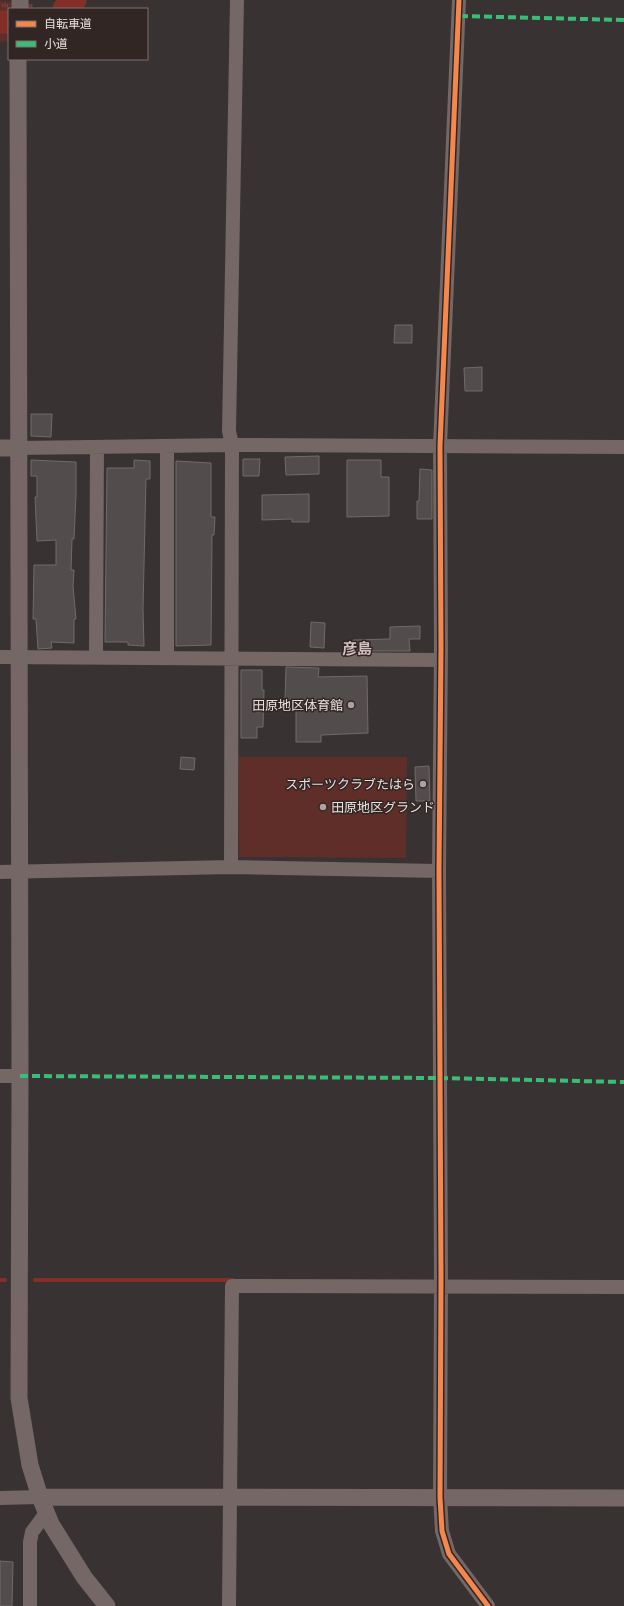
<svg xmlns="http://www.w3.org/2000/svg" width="624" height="1606" viewBox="0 0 624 1606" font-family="'Golos Text','Noto Sans JP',sans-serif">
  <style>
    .grass { fill: url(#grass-tufts) }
    .pitch { fill: #602e28 }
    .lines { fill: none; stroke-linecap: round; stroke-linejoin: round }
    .stream { stroke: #832f28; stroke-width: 4 }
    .river { stroke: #832f28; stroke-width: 23 }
    .building { fill: #524c4c; stroke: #706b6a }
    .minor { stroke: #746765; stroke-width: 14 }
    .tertiary { stroke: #746765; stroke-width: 17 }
    .quiet { stroke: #3abd76; stroke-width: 4; stroke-dasharray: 8 4; stroke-linecap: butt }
    .cycleway-casing { stroke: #322625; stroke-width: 8 }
    .cycleway { stroke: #f5874c; stroke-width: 5 }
    .poi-dot { fill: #aaa3a2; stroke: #322625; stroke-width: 1.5 }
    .labels { text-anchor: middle; stroke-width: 3; stroke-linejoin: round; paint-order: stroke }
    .poi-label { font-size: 13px; fill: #e8e0de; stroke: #322625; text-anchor: end }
    .quarter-label { font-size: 15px; font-weight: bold; fill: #d1c1bf; stroke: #322625 }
  </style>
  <defs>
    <pattern id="grass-tufts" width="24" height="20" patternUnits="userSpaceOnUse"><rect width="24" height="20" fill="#602e28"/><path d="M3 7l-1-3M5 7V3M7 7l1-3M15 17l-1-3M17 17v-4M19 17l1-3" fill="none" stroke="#774c47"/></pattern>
  </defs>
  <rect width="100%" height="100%" fill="#383232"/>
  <path class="grass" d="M0,1L33,4V9H9V41L0,42Z"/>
  <path class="pitch" d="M239,757H407L406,858L239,857Z"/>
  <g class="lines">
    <path class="stream" d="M0,1280H5
      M35,1280H233"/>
    <path class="river" d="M64,9L75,0
      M0,22H9"/>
  </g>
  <path class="building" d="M395,325H412V343H394Z
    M482,367V391H465L464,368Z
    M31,414H52L51,437L31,436Z
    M319,456V474L286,475L285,457Z
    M243,459H260L259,476H243Z
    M31,460L76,462V495L74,539H72L71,570H74L73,586L76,619H74V643L51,642L52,648L38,649L36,619H33L34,565H56V540L37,541L35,497H37V476H31Z
    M134,460L150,461V479H146L143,609L144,646L128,645V642H105L107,468H134Z
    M347,460H381V477H389V516L347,517Z
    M176,461L211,463V517H215L214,535H212L211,645L176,646Z
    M420,469L432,470V519H417V501H419Z
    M309,494V522H292V519L262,520V495Z
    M311,622L325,623L324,648L310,647Z
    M420,626V639H409L410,651H353V640L390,639V627Z
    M286,667L319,668L318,677L367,676L368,733L321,735V742H296V701H285Z
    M241,670H262V690H264L263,727H257V738H241Z
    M181,757L195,758L194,770L180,769Z
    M429,766L430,801H416L415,767Z
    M0,1561L13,1562L12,1606H0Z"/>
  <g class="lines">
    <path class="minor" d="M459,0L440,446L441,648L439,871L441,1278L440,1497L442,1531L449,1554L488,1606
      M167,446V658
      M19,448L232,445L624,447
      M0,657L441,660
      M96,657L97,447
      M231,867L232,445L229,431L237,0
      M0,872L231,867L439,871
      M0,1076H20
      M0,1498L40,1497
      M30,1606V1542L32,1532L46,1513
      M229,1606L232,1286L624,1287"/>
    <path class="tertiary" d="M20,9V0
      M18,59L20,1076L19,1398L30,1465L40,1497L51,1524L84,1577L107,1606
      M0,448H19
      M40,1497L624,1498"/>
    <path class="quiet" d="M460,16L624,20
      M20,1076L440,1078L624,1082"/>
    <defs>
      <path id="cycleway" d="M459,0L440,446L441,648L439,871L441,1278L440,1497L442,1531L449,1554L488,1606"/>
    </defs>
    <use href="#cycleway" class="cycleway-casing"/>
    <use href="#cycleway" class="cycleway"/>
  </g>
  <g class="poi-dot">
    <circle cx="351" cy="705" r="4"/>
    <circle cx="423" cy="784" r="4"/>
    <circle cx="323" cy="807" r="4"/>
  </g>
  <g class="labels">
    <g class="poi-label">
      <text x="343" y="710">田原地区体育館</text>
      <text x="415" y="789">スポーツクラブたはら</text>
      <text x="331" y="812" text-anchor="start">田原地区グランド</text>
    </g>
    <g class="quarter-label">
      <text x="357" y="654">彦島</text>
    </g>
  </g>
  <rect x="8" y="8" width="140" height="52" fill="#322625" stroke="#7b706f"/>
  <rect x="16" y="21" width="20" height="6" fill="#f5874c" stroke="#7b706f"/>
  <text x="44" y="28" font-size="12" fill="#e8e0de">自転車道</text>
  <rect x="16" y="41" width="20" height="6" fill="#3abd76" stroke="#7b706f"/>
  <text x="44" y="48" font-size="12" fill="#e8e0de">小道</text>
</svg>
